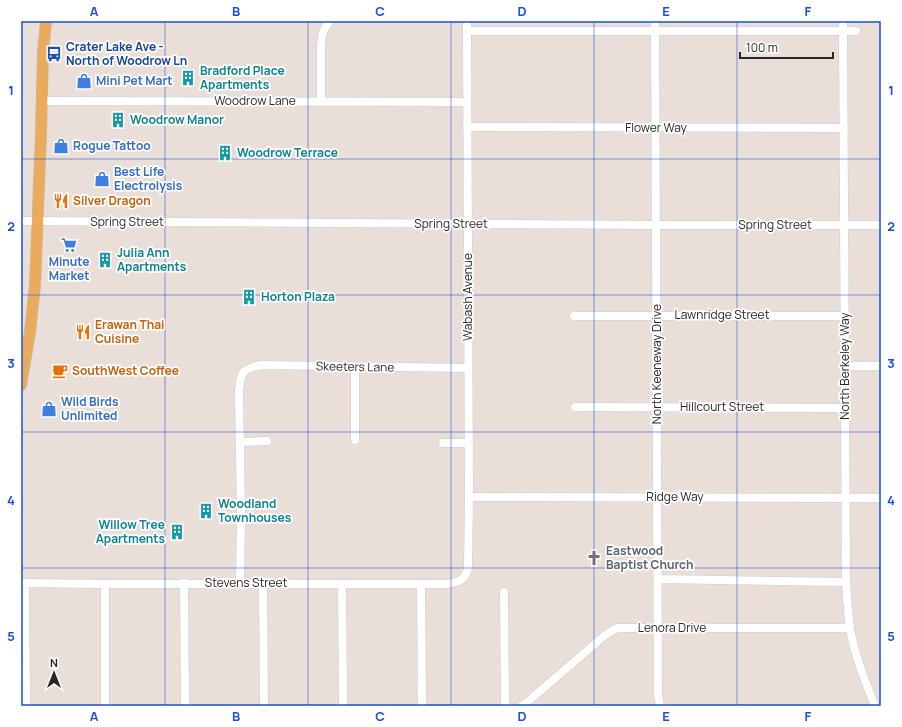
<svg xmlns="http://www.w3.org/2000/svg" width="902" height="727" viewBox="0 0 902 727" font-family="Manrope,sans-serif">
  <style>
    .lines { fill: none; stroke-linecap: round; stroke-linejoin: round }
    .minor-casing { stroke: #c7ced9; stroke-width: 9 }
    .major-casing { stroke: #bebebe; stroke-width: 12 }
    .minor { stroke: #fff; stroke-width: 8 }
    .major { stroke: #eaac5c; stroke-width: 11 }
    .grid { fill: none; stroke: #1d4ed8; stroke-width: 1; stroke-opacity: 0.55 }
    .labels { text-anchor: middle; stroke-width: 3.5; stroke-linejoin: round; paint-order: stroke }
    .transit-label { font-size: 12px; font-weight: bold; fill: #164399; stroke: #fff; text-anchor: start }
    .culture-label { font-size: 12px; font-weight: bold; fill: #0d838f; stroke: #fff; text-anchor: start }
    .shop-label { font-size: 12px; font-weight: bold; fill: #366cbe; stroke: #fff; text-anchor: start }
    .street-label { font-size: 12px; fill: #272727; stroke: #fff }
    .food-label { font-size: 12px; font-weight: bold; fill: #c56008; stroke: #fff; text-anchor: start }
    .worship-label { font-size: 12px; font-weight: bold; fill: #5b616d; stroke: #fff; text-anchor: start }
    .neatline { fill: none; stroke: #1d4ed8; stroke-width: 1.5 }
    .grid-label { font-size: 13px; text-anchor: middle; font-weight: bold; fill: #1d4ed8 }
  </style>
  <rect width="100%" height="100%" fill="#e9ded8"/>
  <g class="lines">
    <defs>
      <path id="minor" d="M655,21L658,695L660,706
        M843,21L846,582C847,598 848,613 850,629C855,656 865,681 875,706
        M467,31H856
        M42,101L467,102
        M321,101V46L322,35L325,28L329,22
        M467,127L844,128
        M21,221L656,225H881
        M574,316H845
        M845,366H881
        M355,367V440
        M575,407L845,408
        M240,442L267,441
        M443,443H468
        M469,497L881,498
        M658,579L846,582
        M21,583L105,584H446C457,583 466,580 468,568L469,497L467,21
        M25,583L26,706
        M184,583L185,706
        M240,583L241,513L239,392C240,372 242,369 261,365L468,368
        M263,583L264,706
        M105,584V706
        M342,584L343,706
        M421,584L422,706
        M504,592L505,706
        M521,706L525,704L604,636L613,630L618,628H850"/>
      <path id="major" d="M21,385L30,332L35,285L41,133L43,52L46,21"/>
    </defs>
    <use href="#minor" class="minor-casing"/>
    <use href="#major" class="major-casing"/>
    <use href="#minor" class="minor"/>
    <use href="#major" class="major"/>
  </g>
  <path class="grid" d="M165,21V706M308,21V706M451,21V706M594,21V706M737,21V706M21,159H881M21,295H881M21,432H881M21,568H881"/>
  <defs>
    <symbol id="bus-bare" viewBox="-9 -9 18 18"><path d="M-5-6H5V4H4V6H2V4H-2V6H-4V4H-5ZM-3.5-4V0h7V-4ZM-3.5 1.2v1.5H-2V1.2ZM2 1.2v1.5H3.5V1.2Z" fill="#1a4fb4" stroke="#fff" stroke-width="2.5" paint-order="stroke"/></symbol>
    <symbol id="building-bare" viewBox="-9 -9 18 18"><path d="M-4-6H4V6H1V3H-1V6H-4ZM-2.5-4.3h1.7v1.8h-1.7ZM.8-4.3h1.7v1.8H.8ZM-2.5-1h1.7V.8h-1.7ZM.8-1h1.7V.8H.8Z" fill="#0f9aa8" stroke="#fff" stroke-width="2.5" paint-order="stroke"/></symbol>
    <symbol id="shop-bare" viewBox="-9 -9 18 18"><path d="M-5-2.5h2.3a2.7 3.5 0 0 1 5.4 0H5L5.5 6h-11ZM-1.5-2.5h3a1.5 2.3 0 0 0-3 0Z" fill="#3f7fe0" stroke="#fff" stroke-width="2.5" paint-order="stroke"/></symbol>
    <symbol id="restaurant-bare" viewBox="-9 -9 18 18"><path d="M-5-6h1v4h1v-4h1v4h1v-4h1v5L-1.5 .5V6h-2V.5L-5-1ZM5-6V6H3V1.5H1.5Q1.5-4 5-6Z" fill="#e8710a" stroke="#fff" stroke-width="2.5" paint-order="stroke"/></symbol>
    <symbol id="supermarket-bare" viewBox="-9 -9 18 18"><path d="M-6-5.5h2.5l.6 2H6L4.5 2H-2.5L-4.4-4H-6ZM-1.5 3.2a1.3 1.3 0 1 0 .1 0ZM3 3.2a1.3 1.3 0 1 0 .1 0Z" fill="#3f7fe0" stroke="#fff" stroke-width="2.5" paint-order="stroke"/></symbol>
    <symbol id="cafe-bare" viewBox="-9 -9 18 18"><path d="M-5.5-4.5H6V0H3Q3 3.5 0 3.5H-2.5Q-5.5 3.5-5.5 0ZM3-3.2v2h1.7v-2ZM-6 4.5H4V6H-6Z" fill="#e8710a" stroke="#fff" stroke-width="2.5" paint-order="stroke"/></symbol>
    <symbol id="church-bare" viewBox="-9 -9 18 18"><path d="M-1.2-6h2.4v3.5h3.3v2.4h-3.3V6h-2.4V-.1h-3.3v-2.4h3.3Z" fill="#6b7280" stroke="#fff" stroke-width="2.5" paint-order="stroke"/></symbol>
  </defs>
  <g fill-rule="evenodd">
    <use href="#bus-bare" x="43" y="43" width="22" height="22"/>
    <use href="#building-bare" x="177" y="67" width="22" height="22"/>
    <use href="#shop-bare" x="73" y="70" width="22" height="22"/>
    <use href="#building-bare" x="107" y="109" width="22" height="22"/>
    <use href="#shop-bare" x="50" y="135" width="22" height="22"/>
    <use href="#building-bare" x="214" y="142" width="22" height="22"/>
    <use href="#shop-bare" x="91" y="168" width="22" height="22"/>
    <use href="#restaurant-bare" x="50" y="190" width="22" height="22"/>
    <use href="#supermarket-bare" x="58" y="234" width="22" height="22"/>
    <use href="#building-bare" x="94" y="249" width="22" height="22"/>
    <use href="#building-bare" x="238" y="286" width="22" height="22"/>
    <use href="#restaurant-bare" x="72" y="321" width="22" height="22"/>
    <use href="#cafe-bare" x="49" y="360" width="22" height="22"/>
    <use href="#shop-bare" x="38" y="398" width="22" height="22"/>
    <use href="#building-bare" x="195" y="500" width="22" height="22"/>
    <use href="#building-bare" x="166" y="521" width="22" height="22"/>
    <use href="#church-bare" x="583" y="547" width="22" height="22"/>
  </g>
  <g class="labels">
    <g class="transit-label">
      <text x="66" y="51">Crater Lake Ave -<tspan x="66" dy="14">North of Woodrow Ln</tspan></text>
    </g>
    <g class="culture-label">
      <text x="200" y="75">Bradford Place<tspan x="200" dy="14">Apartments</tspan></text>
      <text x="130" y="124">Woodrow Manor</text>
      <text x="237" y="157">Woodrow Terrace</text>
      <text x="117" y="257">Julia Ann<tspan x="117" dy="14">Apartments</tspan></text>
      <text x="261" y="301">Horton Plaza</text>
      <text x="218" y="508">Woodland<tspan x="218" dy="14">Townhouses</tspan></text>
      <text x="165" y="529" text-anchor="end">Willow Tree<tspan x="165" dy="14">Apartments</tspan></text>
    </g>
    <g class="shop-label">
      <text x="96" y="85">Mini Pet Mart</text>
      <text x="73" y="150">Rogue Tattoo</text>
      <text x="114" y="176">Best Life<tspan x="114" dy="14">Electrolysis</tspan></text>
      <text x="69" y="266" text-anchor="middle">Minute<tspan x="69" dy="14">Market</tspan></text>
      <text x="61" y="406">Wild Birds<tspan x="61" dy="14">Unlimited</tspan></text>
    </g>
    <g class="street-label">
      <text x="255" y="105">Woodrow Lane</text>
      <text x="656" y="132">Flower Way</text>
      <text x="127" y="226">Spring Street</text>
      <text x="451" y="228">Spring Street</text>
      <text x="775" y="229">Spring Street</text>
      <text transform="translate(468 297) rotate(-90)" y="4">Wabash Avenue</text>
      <text x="722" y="319">Lawnridge Street</text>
      <text transform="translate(657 364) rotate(-90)" y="4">North Keeneway Drive</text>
      <text transform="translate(845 366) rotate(-90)" y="4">North Berkeley Way</text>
      <text transform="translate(355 367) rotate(1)" y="4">Skeeters Lane</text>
      <text x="722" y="411">Hillcourt Street</text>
      <text x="675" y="501">Ridge Way</text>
      <text x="246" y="587">Stevens Street</text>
      <text x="672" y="632">Lenora Drive</text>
    </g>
    <g class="food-label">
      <text x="73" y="205">Silver Dragon</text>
      <text x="95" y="329">Erawan Thai<tspan x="95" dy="14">Cuisine</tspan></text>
      <text x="72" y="375">SouthWest Coffee</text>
    </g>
    <g class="worship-label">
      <text x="606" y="555">Eastwood<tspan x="606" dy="14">Baptist Church</tspan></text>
    </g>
  </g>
  <rect width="902" height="727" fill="none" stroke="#ffffff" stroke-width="44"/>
  <g transform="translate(54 673)" stroke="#ffffff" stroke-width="3" paint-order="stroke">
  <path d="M0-3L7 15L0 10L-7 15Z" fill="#272727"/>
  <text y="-6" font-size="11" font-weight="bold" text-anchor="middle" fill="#272727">N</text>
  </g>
  <path d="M740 52v6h93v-6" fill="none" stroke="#272727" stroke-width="2"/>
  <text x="746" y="52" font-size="12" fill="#272727" stroke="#ffffff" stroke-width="3" paint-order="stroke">100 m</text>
  <rect x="22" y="22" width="858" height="683" class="neatline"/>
  <g class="grid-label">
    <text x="94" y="16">A</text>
    <text x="236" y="16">B</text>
    <text x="380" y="16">C</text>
    <text x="522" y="16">D</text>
    <text x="666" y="16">E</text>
    <text x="808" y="16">F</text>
    <text x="11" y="95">1</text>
    <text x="891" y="95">1</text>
    <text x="11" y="231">2</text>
    <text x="891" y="231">2</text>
    <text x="11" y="368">3</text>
    <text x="891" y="368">3</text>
    <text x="11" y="505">4</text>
    <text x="891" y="505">4</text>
    <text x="11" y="641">5</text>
    <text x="891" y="641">5</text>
    <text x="94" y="721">A</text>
    <text x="236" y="721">B</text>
    <text x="380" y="721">C</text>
    <text x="522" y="721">D</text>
    <text x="666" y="721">E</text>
    <text x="808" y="721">F</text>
  </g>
</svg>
